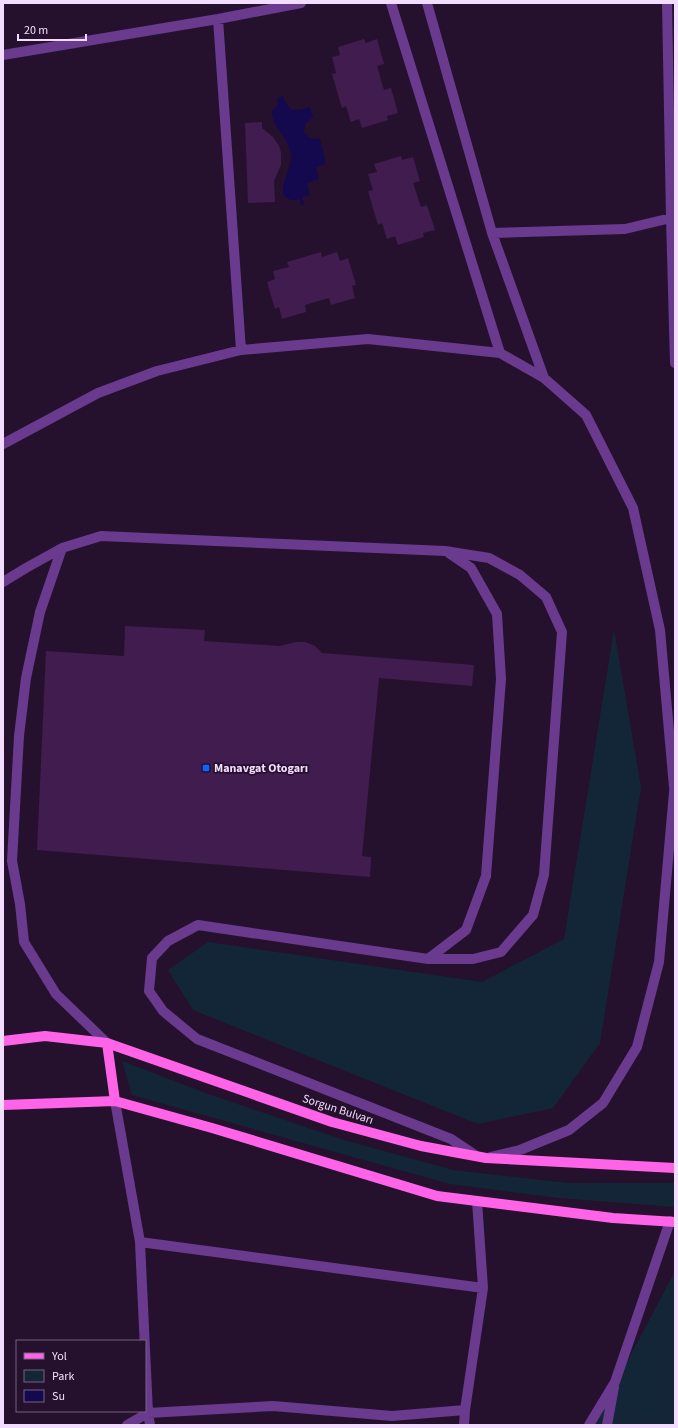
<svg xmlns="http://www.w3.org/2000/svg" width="678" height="1428" viewBox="0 0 678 1428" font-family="'Source Sans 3',sans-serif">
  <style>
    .green { fill: #132638 }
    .water { fill: #14094e }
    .building { fill: #411c4f }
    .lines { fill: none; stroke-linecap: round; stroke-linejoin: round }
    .minor { stroke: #693a8e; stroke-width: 10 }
    .major { stroke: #ff64e8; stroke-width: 10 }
    .poi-dot { fill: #0967ff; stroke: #25112d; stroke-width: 1.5 }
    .labels { text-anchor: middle; stroke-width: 3.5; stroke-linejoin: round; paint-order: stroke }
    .poi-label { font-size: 12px; font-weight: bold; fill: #f3ddff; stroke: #25112d; text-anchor: start }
    .street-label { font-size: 12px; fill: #f3ddff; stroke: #25112d }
  </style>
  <rect width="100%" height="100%" fill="#25112d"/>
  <path class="green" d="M614,630L641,787L600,1043L553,1108L478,1124L193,1010L168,970L208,942L482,982L564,939Z
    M122,1061L208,1094L344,1140L453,1170L569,1183H675V1207L559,1198L450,1184L132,1095Z
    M675,1271V1425H594Z"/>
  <path class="water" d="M283,96C289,113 294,111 310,107L313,117L305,124L304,132L310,138L320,139L326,164L316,167L319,179L307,183L310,195L302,197L304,204L301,205L300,199C292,201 287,200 283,194C282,178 294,166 290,150C286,135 271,125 272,111L278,105L277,98Z"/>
  <path class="building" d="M364,39L366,43L377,39L384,64L377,66L384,90L391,88L398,113L387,116L388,120L362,128L359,119L351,122L346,106L342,108L332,74L336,73L332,57L340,55L338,47Z
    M262,122V128L273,137L279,146L281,152V165L274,181L275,202L248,203L245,123Z
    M401,156L402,160L413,157L420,181L413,183L421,207L427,205L435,230L423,233L424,237L398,245L395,236L387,239L382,223L378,225L368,191L373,190L368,174L377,172L374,164Z
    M321,252L322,257L337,252L340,261L348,258L356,285L352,286L355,298L331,305L329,298L305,305L306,312L282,319L279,307L275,309L267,282L275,279L273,271L289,267L287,262Z
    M125,626L205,630L204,641L280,646L296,642H305L315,646L322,653L474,665L472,686L379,678L362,856L371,857L370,877L37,850L46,651L124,656Z"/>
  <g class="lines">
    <path class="minor" d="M391,3L500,353
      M427,3L492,233L544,378
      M667,3L671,218L675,363
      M218,19L241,350
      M3,55L218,19L301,3
      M492,233L625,229L675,217
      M3,444L98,393L157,371L241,350L368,339L500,353L544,378L586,415L633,508L660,630L674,787
      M62,548L40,612L26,678L19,736L12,861L20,904L24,942L56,994L107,1043
      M3,582L26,568L62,548L101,536L445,551L489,558L520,575L546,597L562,632L544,875L533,915L501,952L473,959H428L198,925L168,941L152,958L149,991L163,1011L197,1039L451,1139L475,1155
      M428,959L466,930L486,876L501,679L497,614L471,568L449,553
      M115,1101L140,1242L148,1413L150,1425
      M490,1157L520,1150L569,1130L603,1103L637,1047L659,962L675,781
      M140,1242L483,1288
      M127,1425L148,1413L273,1406L392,1416L465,1410
      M464,1425L465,1410L483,1288L477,1201
      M589,1425L615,1382L670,1221
      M607,1425L614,1387"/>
    <path class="major" d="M3,1041L45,1036L107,1043L332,1122L421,1146L486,1158L675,1168
      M107,1043L115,1101
      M3,1105L115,1101L212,1128L437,1196L613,1218L675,1222"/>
  </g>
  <rect class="poi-dot" x="202" y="764" width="8" height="8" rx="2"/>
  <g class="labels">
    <g class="poi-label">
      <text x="214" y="772">Manavgat Otogarı</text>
    </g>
    <g class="street-label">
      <text transform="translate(338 1109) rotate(18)" y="4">Sorgun Bulvarı</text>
    </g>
  </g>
  <rect width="678" height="1428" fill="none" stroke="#f3ddff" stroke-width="8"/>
  <rect x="16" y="1340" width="130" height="72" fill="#25112d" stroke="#776381"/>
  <rect x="24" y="1353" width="20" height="6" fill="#ff64e8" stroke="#776381"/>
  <text x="52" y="1360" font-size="12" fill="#f3ddff">Yol</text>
  <rect x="24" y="1370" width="20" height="12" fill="#132638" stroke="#776381"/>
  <text x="52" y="1380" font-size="12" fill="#f3ddff">Park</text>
  <rect x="24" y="1390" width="20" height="12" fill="#14094e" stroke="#776381"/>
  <text x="52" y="1400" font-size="12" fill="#f3ddff">Su</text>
  <path d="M18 34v6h68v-6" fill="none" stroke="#f3ddff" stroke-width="2"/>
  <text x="24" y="34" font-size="12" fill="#f3ddff" stroke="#25112d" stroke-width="3" paint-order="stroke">20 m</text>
</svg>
